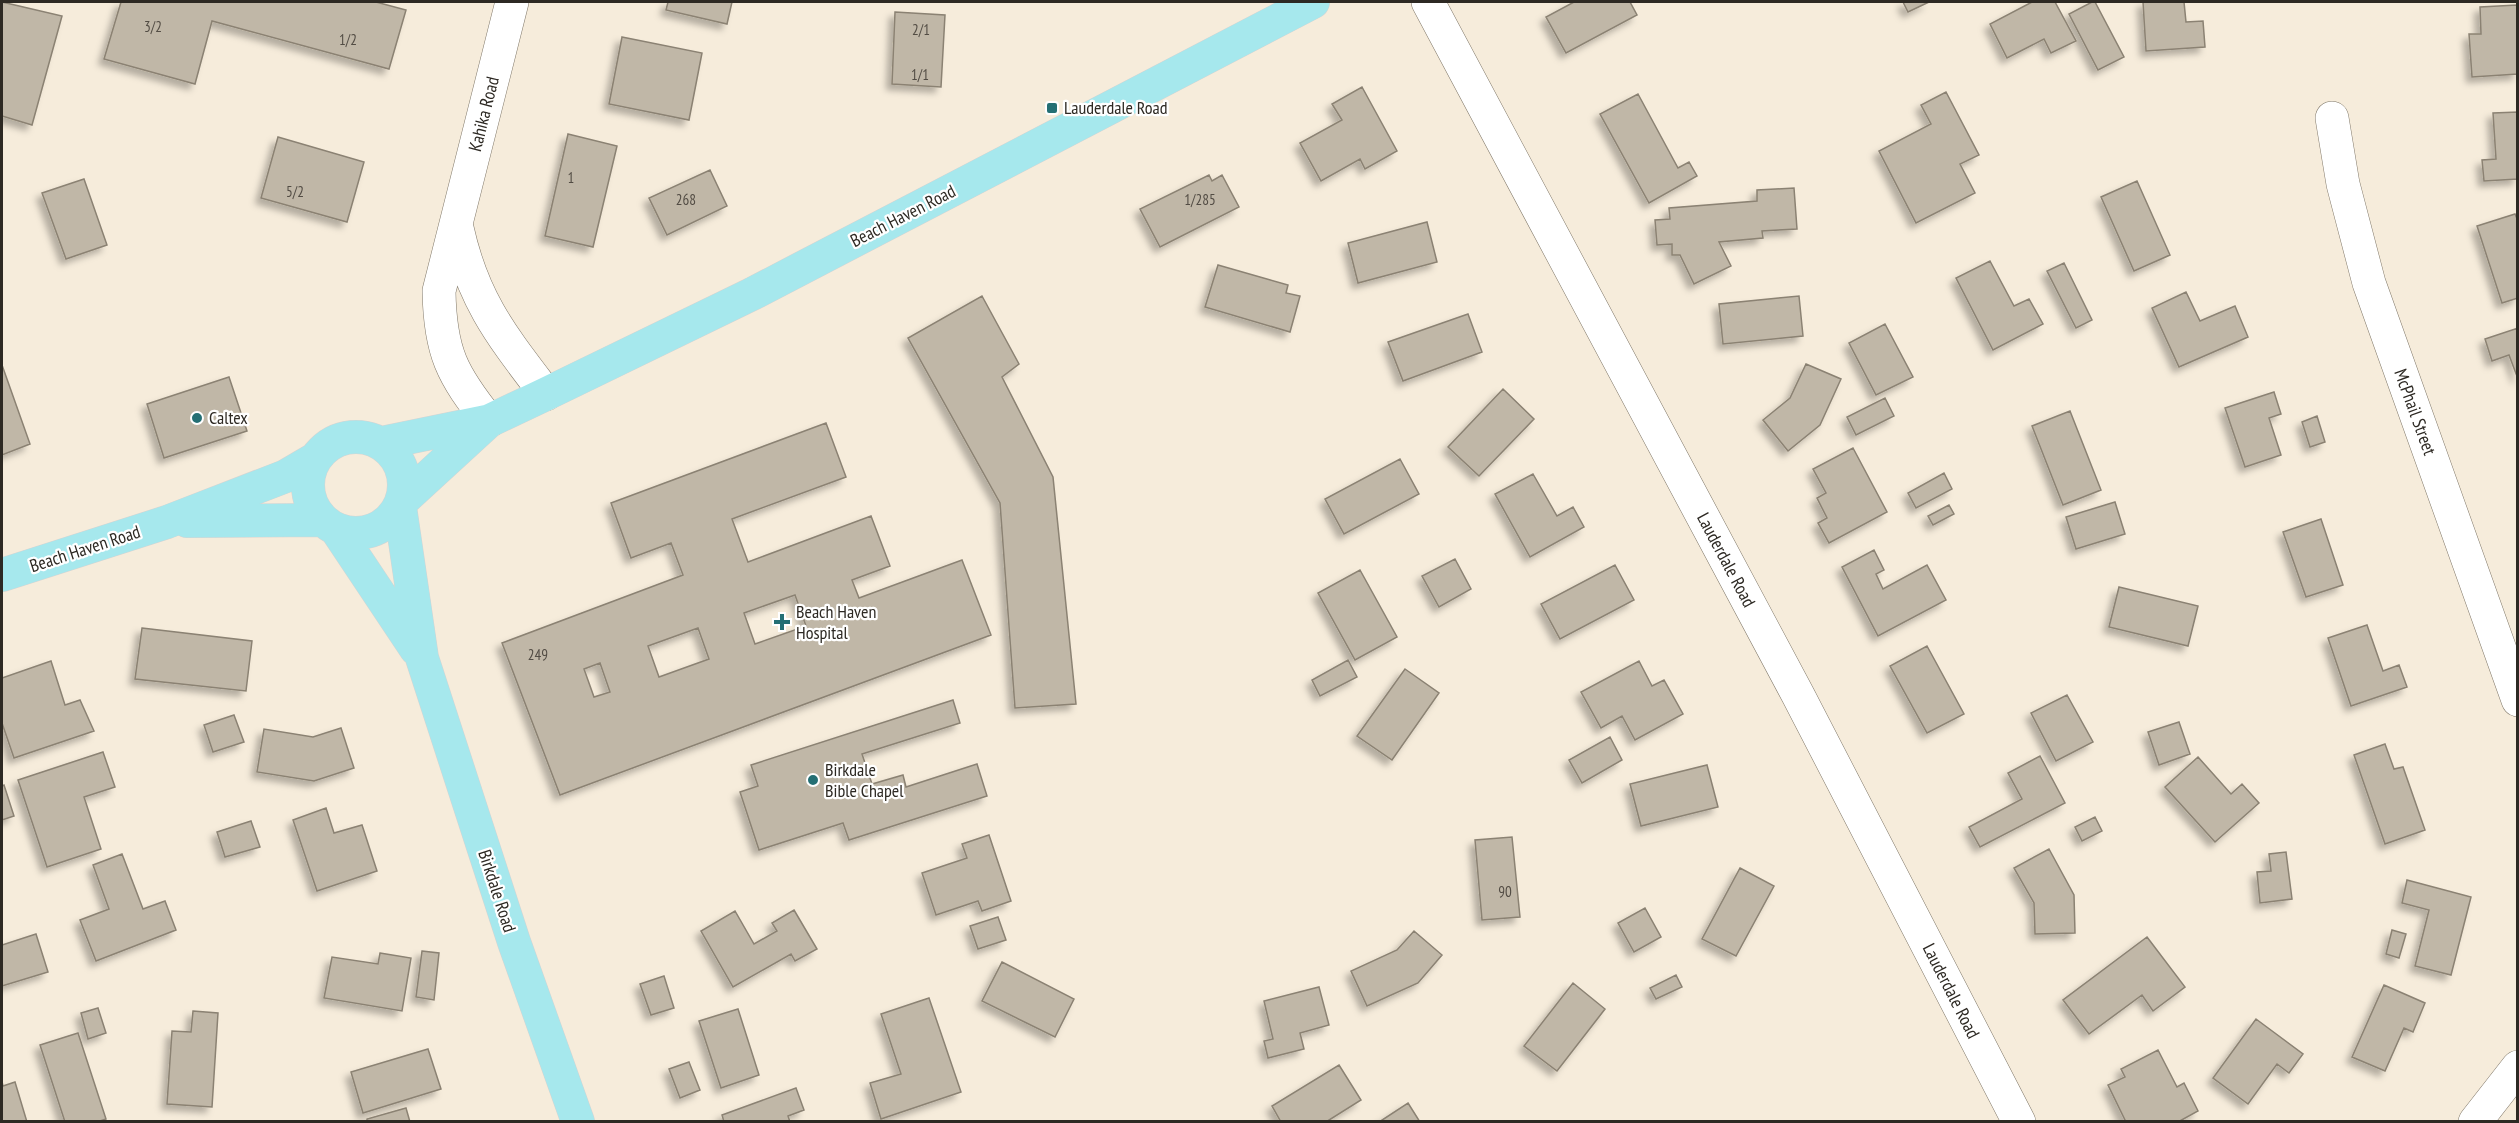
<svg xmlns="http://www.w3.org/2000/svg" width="2519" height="1123" viewBox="0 0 2519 1123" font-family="'PT Sans Narrow',sans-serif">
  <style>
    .building { fill: #c0b7a7; stroke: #8b8273; stroke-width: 1.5; fill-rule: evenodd; filter: url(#shadow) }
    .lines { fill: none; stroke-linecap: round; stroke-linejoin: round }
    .minor-casing { stroke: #807869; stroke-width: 34 }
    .major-casing { stroke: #d5d4d3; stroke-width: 34 }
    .minor { stroke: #fff; stroke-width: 33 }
    .major { stroke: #a6e8ed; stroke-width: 33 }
    .poi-dot { fill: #246f74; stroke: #fff; stroke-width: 2 }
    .labels { text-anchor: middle; stroke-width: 4.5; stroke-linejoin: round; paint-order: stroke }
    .number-label { font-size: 15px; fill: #524c44 }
    .poi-label { font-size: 18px; fill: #2d2923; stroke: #fff; text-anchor: start }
    .street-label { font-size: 18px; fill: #2d2923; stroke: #fff }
  </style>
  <defs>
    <filter id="shadow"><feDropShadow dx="-5.5" dy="5.5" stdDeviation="3" flood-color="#0004"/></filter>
  </defs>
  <rect width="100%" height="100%" fill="#f6ecdb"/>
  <path class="building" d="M2,2L62,16L32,125L2,116Z
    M121,2H376L406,10L389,69L212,21L195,84L104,59Z
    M668,2H732L727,24L666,10Z
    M1574,2H1630L1637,15L1566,53L1546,17Z
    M1903,2H1929L1908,12Z
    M2032,2H2055L2076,41L2051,53L2044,39L2007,58L1990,24Z
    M2092,2H2095L2124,57L2098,70L2069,14Z
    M2143,2H2184L2186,22L2203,21L2205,47L2146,51Z
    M2517,5L2518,74L2472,77L2469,34H2481L2480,7Z
    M895,12L945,15L941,87L892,84Z
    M622,37L702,53L689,120L609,104Z
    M1362,87L1397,151L1365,169L1360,159L1321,181L1300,143L1342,120L1332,104Z
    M1946,92L1979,155L1960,164L1975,193L1916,223L1879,151L1931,124L1921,105Z
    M1638,94L1678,168L1689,162L1697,176L1649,203L1600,114Z
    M2518,112V179L2484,181L2482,160L2496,159L2493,113Z
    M568,134L617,146L593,247L545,236Z
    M278,137L364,162L347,222L261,198Z
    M710,170L727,206L667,235L649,198Z
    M1209,175L1212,181L1222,175L1239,207L1160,247L1140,209Z
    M84,179L107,245L66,259L42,193Z
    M2137,181L2170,255L2134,271L2101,197Z
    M1794,188L1797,229L1762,231L1763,238L1719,242L1731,266L1694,284L1680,255H1672V244L1657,245L1655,220L1670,219L1669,208L1757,201V190Z
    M2515,214L2518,221V298L2502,303L2477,226Z
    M1427,222L1437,262L1358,283L1348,243Z
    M1990,261L2014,306L2029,299L2043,324L1993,350L1956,278Z
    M2064,263L2092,320L2076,328L2047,271Z
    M1218,265L1288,285L1286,293L1300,296L1290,332L1205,307Z
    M2186,292L2200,321L2235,306L2248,337L2179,367L2152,308Z
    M982,296L1019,364L1002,377L1053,477L1076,704L1015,708L1000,503L908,338Z
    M1799,296L1803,336L1723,344L1719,304Z
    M1468,314L1482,352L1403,381L1388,342Z
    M1885,324L1913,377L1876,395L1849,343Z
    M2518,328V379L2509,355L2492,361L2485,339Z
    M1806,364L1841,379L1820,425L1788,451L1763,420L1790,398Z
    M2,365L30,444L2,455Z
    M229,377L247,431L164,458L147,404Z
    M1503,389L1534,419L1479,476L1448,447Z
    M2274,392L2281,414L2269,418L2281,455L2245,467L2225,408Z
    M1885,398L1894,416L1856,435L1847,417Z
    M2070,411L2101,490L2063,505L2032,426Z
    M2317,416L2325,442L2310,447L2302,422Z
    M826,423L846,477L732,519L748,562L871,516L890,566L852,580L859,598L962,560L991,635L560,795L502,643L683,575L671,543L631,558L611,503ZM795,595L806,626L755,644L744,613ZM698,628L709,659L659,677L648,646ZM600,663L610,692L594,697L584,669Z
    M1853,448L1887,512L1829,543L1818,523L1827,518L1817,498L1826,493L1813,469Z
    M1400,459L1419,494L1344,534L1325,499Z
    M1944,473L1952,489L1916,508L1908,493Z
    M1533,474L1557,516L1573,507L1584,527L1530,557L1495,494Z
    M2115,502L2125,534L2076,549L2066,517Z
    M1949,505L1954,514L1933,525L1928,516Z
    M2321,519L2343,585L2306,597L2283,532Z
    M1874,550L1884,570L1876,574L1883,589L1927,565L1946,600L1878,636L1842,567Z
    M1455,559L1471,589L1439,607L1422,576Z
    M1615,565L1634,600L1560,639L1541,604Z
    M1360,570L1397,637L1355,660L1318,593Z
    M2119,587L2198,606L2188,646L2109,627Z
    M2367,625L2383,671L2399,665L2407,687L2351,706L2328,638Z
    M142,628L252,641L246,691L135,679Z
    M1927,646L1964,714L1927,733L1890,666Z
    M1348,660L1357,677L1320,696L1312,680Z
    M51,661L65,705L80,700L94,731L14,758L2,723V678Z
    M1639,661L1652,686L1664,680L1683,714L1635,740L1622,716L1601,728L1581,692Z
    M1405,669L1439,693L1392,760L1357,736Z
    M2067,695L2093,742L2056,761L2031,713Z
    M953,700L960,723L862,754L872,784L903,775L906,787L977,764L987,796L849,840L843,823L759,850L740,792L758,786L751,765Z
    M234,715L244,742L213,752L204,725Z
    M2179,722L2190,754L2159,765L2148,732Z
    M341,728L354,768L314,781L257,772L264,729L313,737Z
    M1610,737L1622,760L1582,783L1569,760Z
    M2385,744L2394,769L2403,767L2425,830L2385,844L2354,755Z
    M103,752L115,787L84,797L101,849L47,867L18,780Z
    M2040,756L2065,803L1980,847L1969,827L2022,799L2008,773Z
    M2198,757L2231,794L2242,784L2259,803L2215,842L2165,787Z
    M1707,765L1718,807L1641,826L1630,784Z
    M4,785L14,816L2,820V786Z
    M326,808L334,833L362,825L377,871L317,891L293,820Z
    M2095,817L2102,831L2082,841L2075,827Z
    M251,821L260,847L225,857L217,832Z
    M989,835L1011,901L982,911L978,901L936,915L922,873L967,858L962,844Z
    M1512,837L1520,917L1482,920L1475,840Z
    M2049,849L2074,895L2075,933L2035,934L2034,903L2014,868Z
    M2286,852L2292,899L2260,903L2257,872L2271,871L2269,854Z
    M122,854L143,909L165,901L176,930L96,961L80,920L109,909L93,865Z
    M1740,868L1774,886L1736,956L1702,939Z
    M2407,880L2471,897L2451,975L2415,966L2429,910L2402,903Z
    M1645,908L1661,937L1634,952L1618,923Z
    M794,910L817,949L795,961L791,954L733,987L701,931L735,911L754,944L777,931L772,923Z
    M998,917L1006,940L978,949L970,926Z
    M2392,930L2406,934L2399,958L2386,954Z
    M1414,931L1442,955L1418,983L1367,1006L1351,971L1397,950Z
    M36,934L48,972L2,986V945Z
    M2147,937L2185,987L2153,1011L2142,995L2089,1034L2063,1000Z
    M422,951L439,953L434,1000L416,997Z
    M380,953L411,958L402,1011L324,998L332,957L378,964Z
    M1002,962L1074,999L1055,1037L982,1001Z
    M1676,975L1682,987L1656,999L1650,988Z
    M664,976L674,1008L651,1015L640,984Z
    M1573,983L1605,1009L1557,1071L1524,1046Z
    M2384,985L2425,1003L2413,1032L2404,1028L2385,1071L2352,1057Z
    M1319,987L1329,1025L1300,1033L1304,1049L1268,1058L1264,1041L1273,1039L1264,1001Z
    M929,998L961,1092L881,1119L870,1083L901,1074L881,1014Z
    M98,1008L106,1033L88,1039L81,1013Z
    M738,1009L759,1075L721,1088L699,1021Z
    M193,1011L218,1013L212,1107L167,1104L172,1031L191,1032Z
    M2256,1019L2303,1054L2289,1073L2277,1064L2248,1104L2213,1078Z
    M78,1033L106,1119L97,1122H65L40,1045Z
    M428,1049L441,1089L363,1113L351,1072Z
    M2158,1050L2177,1087L2184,1083L2198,1111L2178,1122H2126L2108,1085L2125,1077L2121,1069Z
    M689,1062L700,1090L680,1098L669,1069Z
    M1339,1065L1361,1100L1326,1122H1281L1272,1106Z
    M2,1082L3,1086L15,1082L27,1122H2Z
    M796,1088L804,1110L788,1116L790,1122H724L722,1115Z
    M1408,1103L1420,1122H1379Z
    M406,1108L410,1122H367V1119Z"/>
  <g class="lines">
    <defs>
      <path id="minor" d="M1428,2L1798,695L2019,1122
        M2332,118L2343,184L2369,283L2518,700
        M457,228C473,301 502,336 546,394
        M489,421C452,375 440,352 439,291L512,2
        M2475,1122L2518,1067"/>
      <path id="major" d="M308 485a48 48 0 1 1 96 0a48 48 0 1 1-96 0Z
        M382,443L489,421L546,394L752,294L1313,2
        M403,500L489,421
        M400,507L422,658L514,942L578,1122
        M187,521L323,520
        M336,529L416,649
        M2,575L167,522L286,476L315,459"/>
    </defs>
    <use href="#minor" class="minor-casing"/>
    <use href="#major" class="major-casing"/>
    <use href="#minor" class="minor"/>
    <use href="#major" class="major"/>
  </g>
  <g class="poi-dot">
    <rect x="1046" y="102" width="12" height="12" rx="3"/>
    <circle cx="197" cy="418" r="6"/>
    <path d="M779 613h6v6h6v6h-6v6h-6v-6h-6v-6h6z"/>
    <circle cx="813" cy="780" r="6"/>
  </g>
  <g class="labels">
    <g class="number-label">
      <text x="153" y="32">3/2</text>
      <text x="921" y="35">2/1</text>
      <text x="348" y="45">1/2</text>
      <text x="920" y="80">1/1</text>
      <text x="571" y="183">1</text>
      <text x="295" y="197">5/2</text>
      <text x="686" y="205">268</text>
      <text x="1200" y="205">1/285</text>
      <text x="538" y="660">249</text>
      <text x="1505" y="897">90</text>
    </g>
    <g class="poi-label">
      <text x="1064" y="114">Lauderdale Road</text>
      <text x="209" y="424">Caltex</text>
      <text x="796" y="618">Beach Haven<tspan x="796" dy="21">Hospital</tspan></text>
      <text x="825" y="776">Birkdale<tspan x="825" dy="21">Bible Chapel</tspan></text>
    </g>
    <g class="street-label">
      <text transform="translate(484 114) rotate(-76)" y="6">Kahika Road</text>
      <text transform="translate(903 216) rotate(-27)" y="6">Beach Haven Road</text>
      <text transform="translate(2415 412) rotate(70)" y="6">McPhail Street</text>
      <text transform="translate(85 549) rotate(-18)" y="6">Beach Haven Road</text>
      <text transform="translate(1726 560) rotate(62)" y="6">Lauderdale Road</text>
      <text transform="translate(497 891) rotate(72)" y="6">Birkdale Road</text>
      <text transform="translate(1951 991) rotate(63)" y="6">Lauderdale Road</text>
    </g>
  </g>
  <rect width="2519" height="1123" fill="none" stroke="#2d2923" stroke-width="6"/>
</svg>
